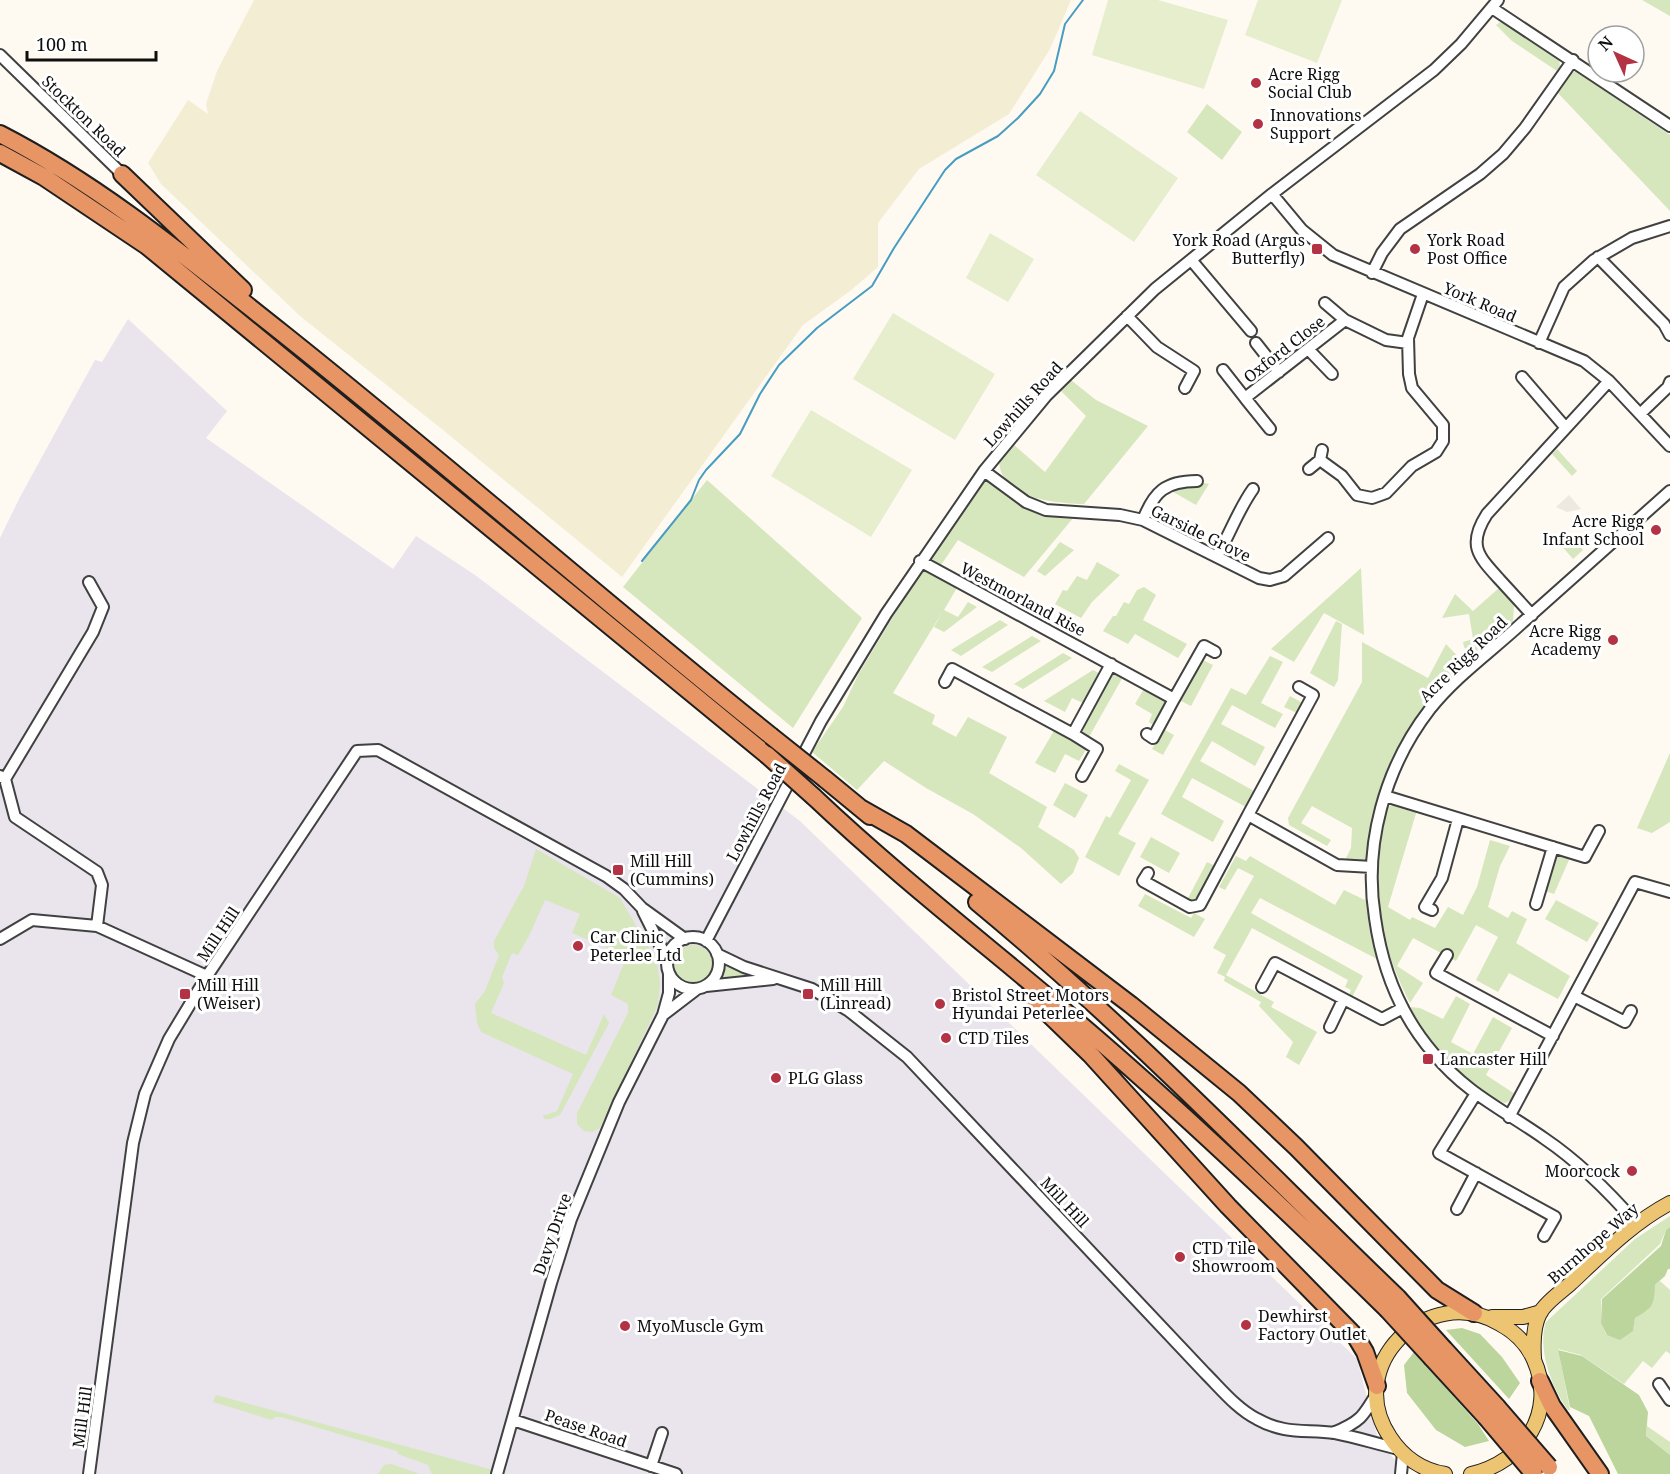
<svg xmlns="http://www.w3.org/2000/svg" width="1670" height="1474" viewBox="0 0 1670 1474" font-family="'Noto Serif',serif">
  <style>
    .industrial { fill: #eae4ec }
    .farmland { fill: #f2edd3 }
    .green { fill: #d6e6bd }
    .forest { fill: #bbd59d }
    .pitch { fill: #e6eece }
    .plaza { fill: #eee9e0 }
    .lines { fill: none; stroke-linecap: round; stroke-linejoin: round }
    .stream { stroke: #479cc2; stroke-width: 2 }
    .minor-casing { stroke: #414141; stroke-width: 14 }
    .major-casing { stroke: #1f1f1f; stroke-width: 16 }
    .highway-casing { stroke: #1f1f1f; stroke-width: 20 }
    .minor { stroke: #fff; stroke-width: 10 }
    .major { stroke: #edc472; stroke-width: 14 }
    .highway { stroke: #e89565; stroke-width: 16 }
    .highway-bridge-casing { stroke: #1f1f1f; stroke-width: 20; stroke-linecap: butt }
    .highway-bridge { stroke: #e89565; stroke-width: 16 }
    .poi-dot { fill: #b33243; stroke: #fff; stroke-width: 2 }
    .labels { text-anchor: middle; stroke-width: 6; stroke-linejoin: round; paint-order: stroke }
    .poi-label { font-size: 16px; fill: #0e0e0e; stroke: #fff; text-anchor: start }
    .street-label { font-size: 16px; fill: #0e0e0e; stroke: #fff }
  </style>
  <rect width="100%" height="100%" fill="#fefaf1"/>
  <path class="industrial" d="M128,319L227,411L206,438L393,569L416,536L475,575L800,821L1357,1359L1378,1439L1406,1474H0V538L20,497L95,360L102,362Z"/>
  <path class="farmland" d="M254,0H1071L1050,49L1009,114L919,169L878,223V267L850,291L803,325L622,577L448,434L300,316L161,184L148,163L188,100L208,114L206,104L217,71Z"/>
  <path class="green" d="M1642,0H1670V16Z
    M1502,21L1559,59L1560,67L1557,71L1512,41L1496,25Z
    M1576,71L1670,135V211L1556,91L1569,74Z
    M1207,104L1242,132L1222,160L1187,132Z
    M1071,380L1096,400L1148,426L1084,504C1055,503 1002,499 999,462L1014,445L1045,472L1086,416L1061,391Z
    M1557,449L1577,471L1572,476L1552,454Z
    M984,478L1024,505L1074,517L1024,577L958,540L941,565L933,560V549Z
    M707,480L862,618L793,728L623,587Z
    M1200,482L1209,484L1196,505L1168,489Z
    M1570,536L1583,550L1573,559L1560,544Z
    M1060,542L1074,550L1045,576L1037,571Z
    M1097,562L1120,575L1092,602L1081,618L1055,604L1063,590L1067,591L1077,576L1087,580Z
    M923,567L958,586L944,610L958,617L968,602L977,607L944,632L934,627L943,611L893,693L935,715L932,724L956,737L968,717L1007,737L989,773L1047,807L1038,827L1074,850L1079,858L1073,873L1061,884L1021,848L973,814L926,788L884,761L857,790L812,752L843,707L858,675Z
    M1361,568L1364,635L1324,613L1294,662L1271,649Z
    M1144,587L1156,595L1143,620L1187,644L1178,658L1135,634L1128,644L1103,631L1113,616H1116L1124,602L1129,604L1137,590Z
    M1499,588L1514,603L1513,622L1479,653H1470L1464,647L1463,642L1473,639L1469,614L1442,618L1455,594L1473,611Z
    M1000,620L1008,625L961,656L951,650Z
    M1336,621L1342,624L1338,680L1334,687L1310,673Z
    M1032,636L1041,641L992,672L982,667Z
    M1362,642L1428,678L1446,644L1463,662L1462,668C1445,685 1426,702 1413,722C1387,764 1370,811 1367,861L1345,860L1351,848L1352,828L1312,806L1301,823L1331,840L1327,846L1289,825L1288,818L1362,682Z
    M1063,653L1072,658L1023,689L1014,684Z
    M1270,656L1283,662L1261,703L1283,714L1275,728L1232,705L1221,724L1265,747L1255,766L1212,741L1200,761L1254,791L1246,807L1192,778L1182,797L1224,821L1213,842L1161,814L1231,688L1246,695Z
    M1201,659L1213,665L1191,706L1179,700Z
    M1093,670L1102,675L1085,704L1072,698L1065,712L1044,701Z
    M1113,670L1124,675L1089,737L1083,732L1086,722Z
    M1145,687L1167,700V705L1157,724L1153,725L1149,722L1152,714L1135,704Z
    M1290,696L1301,702L1302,707L1299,714L1284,707Z
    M1055,729L1087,748L1079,761L1065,754L1055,773L1035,763Z
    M1163,729L1174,735L1163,755L1152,749Z
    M1670,753V822L1652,833L1637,828Z
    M1119,764L1149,780L1118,834L1136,843L1119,876L1085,857L1106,816L1110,818L1131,780L1115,771Z
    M1065,783L1088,795L1075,818L1053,805Z
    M1396,803L1417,810L1388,907L1410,920L1412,917L1435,928L1448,907L1463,915L1477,887L1490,840L1510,846L1500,866L1488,907L1508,918L1512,911L1527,919L1516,943L1570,976L1558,999L1509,973L1498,992L1476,980L1498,937L1476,925L1456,961L1413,938L1397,966L1423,983L1410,1003C1376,936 1369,882 1387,808Z
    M1151,837L1180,853L1169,873L1140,857Z
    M536,849L620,898L657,962L660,984L658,1005L600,1128L592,1132L584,1131L577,1124V1113L628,1013V1004L611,995L627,956L572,933L580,914L545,900L529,936L518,955L512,953L502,977L504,983L491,1013L586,1055L604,1014L609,1023L560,1115L550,1119H544L543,1116L557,1111L573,1074L481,1032L477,1023L475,1004L485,991L499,955L494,948V941L524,886Z
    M1559,854L1568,857L1569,860L1554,894L1545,891L1555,858Z
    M1236,856L1246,861L1250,856L1335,905L1344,890L1367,901L1370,932L1377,959L1260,898L1251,913L1363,976L1352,997L1349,995L1351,990L1345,987L1348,980L1252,928L1226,975L1274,1002L1271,1007L1317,1032L1299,1065L1286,1057L1293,1042L1259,1006L1261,1002L1224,981L1225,977L1217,973L1226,955L1213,948L1254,876L1238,868L1225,890L1219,887Z
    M1207,862L1215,866L1198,897L1190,902L1187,900Z
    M1145,894L1191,918L1194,913L1205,919L1194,937L1138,906Z
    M1556,900L1599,923L1587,942L1545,919Z
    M674 964a19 19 0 1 1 38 0a19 19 0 1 1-38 0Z
    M725,965L757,974L756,976L721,980Z
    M1456,996L1470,1004L1451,1042L1473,1054L1493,1017L1512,1028L1486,1075L1515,1094L1511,1100L1505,1103C1463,1088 1431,1044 1410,1007L1420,1008L1443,1019Z
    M1670,1216V1227L1666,1230L1660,1244L1601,1299V1322L1606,1334L1620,1339L1633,1330L1635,1318L1648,1310L1655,1285L1660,1281L1670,1290V1354L1666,1351L1652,1368L1643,1361L1624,1384L1581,1355L1558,1349L1570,1410H1568C1552,1388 1537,1349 1546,1322L1635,1239Z
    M216,1395L493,1470L492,1474H432L428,1465L398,1454L397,1451L281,1417H275L272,1420L213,1402Z
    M1647,1426L1670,1442V1455L1646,1436Z
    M391,1464L420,1474H378L384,1465Z"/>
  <path class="forest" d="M1670,1227V1269H1668L1665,1276L1655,1285C1654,1305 1653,1308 1635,1318L1633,1331L1620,1340L1607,1335L1601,1323L1602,1299L1661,1246L1666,1230Z
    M1462,1328L1480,1334L1502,1357L1520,1383L1509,1399L1446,1330Z
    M1558,1350L1582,1356L1639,1395L1648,1412L1646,1436L1670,1455V1474H1618L1589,1416L1570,1407Z
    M1414,1352L1478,1424L1489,1441L1465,1447L1436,1430L1407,1393L1404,1365Z"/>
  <path class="pitch" d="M1108,0H1158L1228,20L1204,89L1092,55Z
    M1258,0H1342L1317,63L1245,35Z
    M1080,111L1178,178L1134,242L1036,175Z
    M990,233L1034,259L1008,302L966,278Z
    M893,313L995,374L955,440L853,379Z
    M811,410L912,470L871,537L771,476Z"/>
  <path class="plaza" d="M1569,495L1581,509L1567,512L1556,507Z"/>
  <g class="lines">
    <path class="stream" d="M642,561L691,500L699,480L706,470L740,434L760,394L779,365L817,328L872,286L894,248L945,170L956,159L998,136L1018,118L1040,94L1054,71L1065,24L1083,0"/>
    <defs>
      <path id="minor" d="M1492,8L1670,126
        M0,55L122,174
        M1272,194L1302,230L1333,255L1584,361L1609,381L1670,446
        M1598,257L1664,324L1670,335
        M1192,261L1251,331
        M1372,273L1382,253L1400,229L1480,174L1503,154L1525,128L1573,60
        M1325,303L1345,320
        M1127,316L1157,347L1194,371L1185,388
        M1256,343L1279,372
        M1539,343L1564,287L1594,260L1632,238L1670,226
        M1308,349L1332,374
        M1223,370L1245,398L1345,320L1386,340L1408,343
        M1522,377L1566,428
        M1245,398L1270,429
        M1640,414L1668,387L1670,382
        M1322,450L1320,460L1342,476L1357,495L1372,498L1386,493L1412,466L1436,452L1443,441V425L1412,388L1409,374L1408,338L1423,294
        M1309,469L1320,460
        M984,471L1026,502L1046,510L1120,515L1143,520L1259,578L1270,580L1284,576L1328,538
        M1143,520C1154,492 1165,481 1197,481
        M1217,556C1230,534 1238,510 1253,489
        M920,561L1174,699L1204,646L1215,652
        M1532,615C1521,603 1510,591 1500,580C1478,556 1467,545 1487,514L1609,381
        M945,682L952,669L1073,734L1111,664
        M1299,687L1313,695L1248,815L1337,865L1372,867
        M1073,734L1097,749L1082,776
        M1147,734L1153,738L1174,699
        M0,776L5,779L15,817L97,872L102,885L97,926
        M5,779L93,632L103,607L89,582
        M1385,796L1585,857L1599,831
        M1148,873L1143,881L1190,907L1200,905L1248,815
        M1536,904L1553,847
        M1432,910L1425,907L1442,878L1458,819
        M643,911L667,959
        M667 963a26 26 0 1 1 52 0a26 26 0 1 1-52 0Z
        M0,939L32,920L97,926L207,976
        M706,941L821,721L886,614L984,471L1046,396L1155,289L1272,194L1434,70L1461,44L1498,0
        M717,954L744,967L812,989L849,1011L907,1057L1205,1373C1221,1389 1237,1409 1257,1419C1286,1435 1305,1429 1335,1433C1356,1437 1377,1444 1399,1449
        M1447,955L1436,973L1553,1036
        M706,986L773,979
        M1262,987L1275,963L1382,1019L1403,1008
        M1574,996L1625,1022L1631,1011
        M663,1015L697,989
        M1330,1027L1343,1000
        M1475,1095L1439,1153L1555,1217L1544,1236
        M1509,1117L1635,882L1670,892
        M1457,1209L1476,1173
        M1637,1224C1610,1193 1579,1162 1545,1139C1504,1110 1467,1094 1434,1054C1401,1016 1382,968 1375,918C1363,845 1385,767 1430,709C1456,676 1492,651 1522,623C1571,579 1621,535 1670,491
        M1659,1384L1670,1400
        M513,1420L676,1474
        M1333,1433C1360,1422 1363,1417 1377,1393
        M651,1466L662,1433
        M89,1474L133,1143L145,1094L169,1039L207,976L357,751L378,750L606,876L624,889L642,908L685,939
        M497,1474L551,1283L571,1219L619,1102L663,1015L669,993V974
        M1401,1474L1403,1453"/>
      <path id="major" d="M1492,1317H1523L1541,1312
        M1534,1358C1533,1343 1533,1326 1540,1313C1546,1302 1561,1292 1570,1284C1601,1255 1632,1223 1670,1203
        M1445,1474C1422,1470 1403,1457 1390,1437C1342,1366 1428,1281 1500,1324C1515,1332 1527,1344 1534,1360C1557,1412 1524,1462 1471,1474"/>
      <path id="highway" d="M0,134C103,187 191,261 281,332C447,464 606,604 771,736
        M0,153L44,177L147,246L767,755
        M122,174L243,290
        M825,779L870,816
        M814,797C909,887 1013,965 1111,1051C1206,1134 1297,1221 1387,1309
        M862,809L906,834L1131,1005L1239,1093L1296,1147L1437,1290L1474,1313
        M977,902C1126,1025 1259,1164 1398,1298
        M1029,995L1091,1055L1228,1206L1356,1337L1365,1352L1377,1386
        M1444,1349L1497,1407
        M1432,1358L1486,1417
        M1540,1381L1552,1406L1600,1474"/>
    </defs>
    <use href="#minor" class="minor-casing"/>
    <use href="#major" class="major-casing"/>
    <use href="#highway" class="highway-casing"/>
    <use href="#minor" class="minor"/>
    <use href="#major" class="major"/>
    <use href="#highway" class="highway"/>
    <defs>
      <path id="highway-bridge" d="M771,736L825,779
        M767,755L814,797
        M1398,1298L1444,1349
        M1387,1309L1432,1358
        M1497,1407L1549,1467
        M1486,1417L1534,1474"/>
    </defs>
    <use href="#highway-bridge" class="highway-bridge-casing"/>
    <use href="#highway-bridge" class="highway-bridge"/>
  </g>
  <g class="poi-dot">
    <circle cx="1256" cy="83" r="6"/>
    <circle cx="1258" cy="124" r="6"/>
    <rect x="1311" y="243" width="12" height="12" rx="3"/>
    <circle cx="1415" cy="249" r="6"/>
    <circle cx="1656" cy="530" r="6"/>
    <circle cx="1613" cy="640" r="6"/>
    <rect x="612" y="864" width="12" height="12" rx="3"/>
    <circle cx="578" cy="946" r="6"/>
    <rect x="179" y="988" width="12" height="12" rx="3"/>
    <rect x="802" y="988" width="12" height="12" rx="3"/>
    <circle cx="940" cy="1004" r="6"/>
    <circle cx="946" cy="1038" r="6"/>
    <rect x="1422" y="1053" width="12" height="12" rx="3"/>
    <circle cx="776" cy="1078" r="6"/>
    <circle cx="1632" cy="1171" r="6"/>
    <circle cx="1180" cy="1257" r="6"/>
    <circle cx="1246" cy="1325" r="6"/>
    <circle cx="625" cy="1326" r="6"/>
  </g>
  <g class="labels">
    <g class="poi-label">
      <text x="1268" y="80">Acre Rigg<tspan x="1268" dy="18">Social Club</tspan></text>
      <text x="1270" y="121">Innovations<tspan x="1270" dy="18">Support</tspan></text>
      <text x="1305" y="246" text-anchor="end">York Road (Argus<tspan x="1305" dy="18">Butterfly)</tspan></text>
      <text x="1427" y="246">York Road<tspan x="1427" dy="18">Post Office</tspan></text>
      <text x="1644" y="527" text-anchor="end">Acre Rigg<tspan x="1644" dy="18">Infant School</tspan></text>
      <text x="1601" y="637" text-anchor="end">Acre Rigg<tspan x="1601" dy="18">Academy</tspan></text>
      <text x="630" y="867">Mill Hill<tspan x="630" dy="18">(Cummins)</tspan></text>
      <text x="590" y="943">Car Clinic<tspan x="590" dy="18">Peterlee Ltd</tspan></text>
      <text x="197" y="991">Mill Hill<tspan x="197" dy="18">(Weiser)</tspan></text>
      <text x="820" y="991">Mill Hill<tspan x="820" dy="18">(Linread)</tspan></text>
      <text x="952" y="1001">Bristol Street Motors<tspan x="952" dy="18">Hyundai Peterlee</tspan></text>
      <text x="958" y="1044">CTD Tiles</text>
      <text x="1440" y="1065">Lancaster Hill</text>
      <text x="788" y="1084">PLG Glass</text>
      <text x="1620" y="1177" text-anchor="end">Moorcock</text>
      <text x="1192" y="1254">CTD Tile<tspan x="1192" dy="18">Showroom</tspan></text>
      <text x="1258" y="1322">Dewhirst<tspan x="1258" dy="18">Factory Outlet</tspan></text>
      <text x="637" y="1332">MyoMuscle Gym</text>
    </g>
    <g class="street-label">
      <text transform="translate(84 116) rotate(44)" y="6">Stockton Road</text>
      <text transform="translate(1480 302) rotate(23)" y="6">York Road</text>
      <text transform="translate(1284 349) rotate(-38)" y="6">Oxford Close</text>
      <text transform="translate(1023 404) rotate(-48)" y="6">Lowhills Road</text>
      <text transform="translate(1201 533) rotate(26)" y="6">Garside Grove</text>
      <text transform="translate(1023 599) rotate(28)" y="6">Westmorland Rise</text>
      <text transform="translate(1463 659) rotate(-44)" y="6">Acre Rigg Road</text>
      <text transform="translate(756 812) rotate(-62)" y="6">Lowhills Road</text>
      <text transform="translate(218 934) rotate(-56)" y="6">Mill Hill</text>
      <text transform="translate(1065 1202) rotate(47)" y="6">Mill Hill</text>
      <text transform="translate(552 1234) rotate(-71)" y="6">Davy Drive</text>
      <text transform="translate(1593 1243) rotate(-41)" y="6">Burnhope Way</text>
      <text transform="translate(82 1417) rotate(-82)" y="6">Mill Hill</text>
      <text transform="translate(586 1428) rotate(19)" y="6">Pease Road</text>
    </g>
  </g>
  <g transform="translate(1616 54) rotate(315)"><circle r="28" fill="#ffffff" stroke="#9f9f9f" stroke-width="1.5"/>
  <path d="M0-4.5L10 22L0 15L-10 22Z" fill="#b33243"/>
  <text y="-9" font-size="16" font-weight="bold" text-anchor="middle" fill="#0e0e0e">N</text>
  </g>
  <path d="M27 51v9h129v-9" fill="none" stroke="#0e0e0e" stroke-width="3"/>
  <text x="36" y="51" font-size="18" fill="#0e0e0e" stroke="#ffffff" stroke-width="4.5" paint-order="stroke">100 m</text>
</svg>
